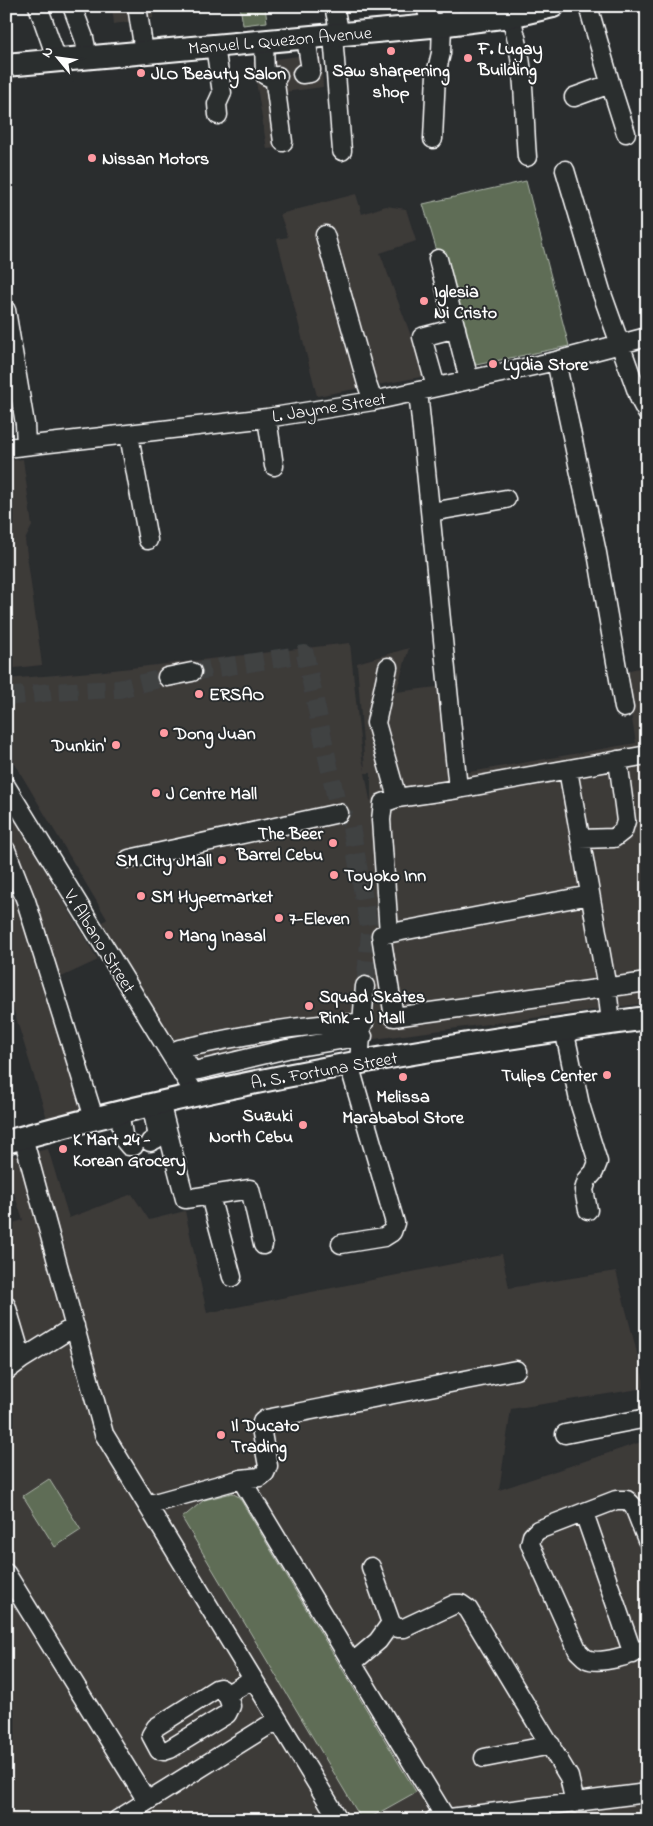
<svg xmlns="http://www.w3.org/2000/svg" width="653" height="1826" viewBox="0 0 653 1826" font-family="'Indie Flower',sans-serif">
  <style>
    .built { fill: #3d3a39; fill-rule: evenodd }
    .green { fill: #5e6d56; stroke: #aeb6aa }
    .lines { fill: none; stroke-linecap: round; stroke-linejoin: round }
    .minor-tunnel { stroke: #3f4243; stroke-width: 18; stroke-dasharray: 18 9; stroke-linecap: butt }
    .minor-casing { stroke: #fff; stroke-width: 21 }
    .major-casing { stroke: #fff; stroke-width: 26 }
    .minor { stroke: #2a2d2e; stroke-width: 18 }
    .major { stroke: #2a2d2e; stroke-width: 22 }
    .poi-dot { fill: #ff9aa2; stroke: #2a2d2e; stroke-width: 2 }
    .labels { text-anchor: middle; stroke-width: 4; stroke-linejoin: round; paint-order: stroke }
    .street-label { font-size: 18px; fill: #fff; stroke: #2a2d2e }
    .poi-label { font-size: 18px; font-weight: bold; fill: #fff; stroke: #2a2d2e; text-anchor: start }
  </style>
  <rect width="100%" height="100%" fill="#2a2d2e"/>
  <filter id="ink" filterUnits="userSpaceOnUse"><feTurbulence type="fractalNoise" baseFrequency=".02" numOctaves="2"/><feDisplacementMap in="SourceGraphic" scale="10" xChannelSelector="R" yChannelSelector="G"/><feConvolveMatrix kernelMatrix="1 2 1 2 8 2 1 2 1" color-interpolation-filters="sRGB"/></filter>
  <g filter="url(#ink)">
    <path class="built" d="M112,6H179L153,14V18L114,24Z
      M321,53L323,87L284,92L289,147L267,149L253,62Z
      M356,194L362,214L386,206L406,209L416,241L380,253L426,376L317,396L277,239L288,237L280,214Z
      M23,459L32,526L25,540L42,665L6,669V461Z
      M350,643L362,759L365,770L357,663L409,648L396,692L445,686L453,775L636,743L625,677L630,670L647,666V1003L374,1039L187,1075L97,927L107,919L9,754L6,753V679L104,671ZM365,773H371V801L370,800Z
      M6,803L98,960L57,979L99,1112L49,1125L6,985Z
      M48,1149L69,1218L132,1194L149,1220L185,1211L207,1313L502,1254L509,1288L616,1271L646,1388L511,1409L499,1490L647,1440V1820H6V1225L23,1220L6,1169V1158Z"/>
    <path class="green" d="M240,6H265L267,22L243,25Z
      M526,181L569,346L471,366L423,204Z
      M49,1479L81,1530L55,1547L23,1496Z
      M232,1493L239,1497L416,1792L366,1820H362L182,1518L204,1500Z"/>
    <g class="lines">
      <path class="minor-tunnel" d="M192,672L305,654L339,813L350,821L370,933L365,986
        M6,697L51,692L119,689L167,677"/>
      <defs>
        <path id="minor" d="M38,6L57,60
          M72,6L84,38L88,57
          M137,6L144,52
          M334,6L340,35
          M426,6L431,26
          M449,6L451,22
          M588,6L612,89L626,133
          M510,16C526,60 523,110 527,157
          M333,35L342,151
          M264,42L265,75L269,77L278,76
          M215,46L222,93L217,104L218,115
          M302,74L310,73L311,70L306,38
          M274,76L283,142
          M574,97L610,84
          M433,139L436,74L441,53L442,24
          M565,170L601,291L640,400L647,413
          M325,235L367,384L373,401
          M438,259L469,380
          M6,310L25,424L26,445
          M556,361L597,553L624,708
          M436,387L422,337L456,328
          M418,391L458,789
          M267,418L274,466
          M129,435L148,540
          M6,448L267,418L373,401L556,361L647,337
          M431,512L506,499
          M388,667L376,723L397,798
          M167,677L192,672
          M568,770L607,988L611,1023
          M6,786L195,1094
          M580,839L614,838L623,831L626,821L618,760
          M6,850L26,901L94,1118
          M129,859L339,813
          M590,895L381,935L394,1017L647,982
          M389,933L381,820L383,803L397,798L458,789L647,755
          M564,1029L580,1105L598,1162L594,1172L587,1180L584,1190L588,1210
          M359,1062L365,986
          M190,1068L179,1049C240,1036 301,1023 364,1023
          M182,1074L287,1049L363,1036
          M160,1102L185,1199L250,1189L263,1245
          M119,1112L124,1140L129,1146H134
          M23,1137L104,1434L339,1820
          M150,1142L156,1139L157,1132L153,1113
          M210,1196L232,1277
          M341,1244L384,1237L392,1232L395,1223L349,1064
          M6,1305L22,1359
          M6,1371L22,1359L75,1326
          M565,1434L647,1418
          M241,1479L445,1817
          M147,1505L241,1479L260,1477L265,1473L268,1466L261,1428L262,1422L266,1419L516,1370
          M584,1513L633,1654
          M647,1540L634,1507L627,1500H616L538,1530L532,1536L530,1544L578,1651C581,1654 583,1657 587,1659C600,1665 634,1654 647,1648
          M371,1567L391,1623L397,1628H404L455,1604H461L468,1609L569,1777L575,1803
          M6,1573L147,1801
          M352,1663L378,1641L391,1623
          M220,1688C227,1691 229,1700 231,1706L227,1714L170,1749L164,1751L159,1750L151,1735L156,1727L216,1689Z
          M226,1695L253,1679
          M484,1758L551,1745
          M117,1820L277,1720
          M434,1820L647,1793"/>
        <path id="major" d="M6,65L431,26L510,16L553,6
          M6,1142C216,1083 431,1047 647,1018"/>
      </defs>
      <use href="#minor" class="minor-casing"/>
      <use href="#major" class="major-casing"/>
      <use href="#minor" class="minor"/>
      <use href="#major" class="major"/>
    </g>
  </g>
  <g class="poi-dot">
    <circle cx="391" cy="51" r="5"/>
    <circle cx="468" cy="58" r="5"/>
    <circle cx="141" cy="73" r="5"/>
    <circle cx="92" cy="158" r="5"/>
    <circle cx="424" cy="301" r="5"/>
    <circle cx="493" cy="364" r="5"/>
    <circle cx="199" cy="694" r="5"/>
    <circle cx="164" cy="733" r="5"/>
    <circle cx="116" cy="745" r="5"/>
    <circle cx="156" cy="793" r="5"/>
    <circle cx="333" cy="843" r="5"/>
    <circle cx="222" cy="860" r="5"/>
    <circle cx="334" cy="875" r="5"/>
    <circle cx="141" cy="896" r="5"/>
    <circle cx="279" cy="918" r="5"/>
    <circle cx="169" cy="935" r="5"/>
    <circle cx="309" cy="1006" r="5"/>
    <circle cx="607" cy="1075" r="5"/>
    <circle cx="403" cy="1077" r="5"/>
    <circle cx="303" cy="1125" r="5"/>
    <circle cx="63" cy="1149" r="5"/>
    <circle cx="221" cy="1435" r="5"/>
  </g>
  <g class="labels">
    <g class="street-label">
      <text transform="translate(280 40) rotate(-5)" y="6">Manuel L. Quezon Avenue</text>
      <text transform="translate(329 407) rotate(-9)" y="6">L. Jayme Street</text>
      <text transform="translate(100 941) rotate(58)" y="6">V. Albano Street</text>
      <text transform="translate(324 1070) rotate(-10)" y="6">A. S. Fortuna Street</text>
    </g>
    <g class="poi-label">
      <text x="478" y="54">F. Lugay<tspan x="478" dy="21">Building</tspan></text>
      <text x="391" y="76" text-anchor="middle">Saw sharpening<tspan x="391" dy="21">shop</tspan></text>
      <text x="151" y="79">JLO Beauty Salon</text>
      <text x="102" y="164">Nissan Motors</text>
      <text x="434" y="297">Iglesia<tspan x="434" dy="21">Ni Cristo</tspan></text>
      <text x="503" y="370">Lydia Store</text>
      <text x="209" y="700">ERSAO</text>
      <text x="174" y="739">Dong Juan</text>
      <text x="106" y="751" text-anchor="end">Dunkin'</text>
      <text x="166" y="799">J Centre Mall</text>
      <text x="323" y="839" text-anchor="end">The Beer<tspan x="323" dy="21">Barrel Cebu</tspan></text>
      <text x="212" y="866" text-anchor="end">SM City JMall</text>
      <text x="344" y="881">Toyoko Inn</text>
      <text x="151" y="902">SM Hypermarket</text>
      <text x="289" y="924">7-Eleven</text>
      <text x="179" y="941">Mang Inasal</text>
      <text x="319" y="1002">Squad Skates<tspan x="319" dy="21">Rink - J Mall</tspan></text>
      <text x="597" y="1081" text-anchor="end">Tulips Center</text>
      <text x="403" y="1102" text-anchor="middle">Melissa<tspan x="403" dy="21">Marababol Store</tspan></text>
      <text x="293" y="1121" text-anchor="end">Suzuki<tspan x="293" dy="21">North Cebu</tspan></text>
      <text x="73" y="1145">K Mart 24 -<tspan x="73" dy="21">Korean Grocery</tspan></text>
      <text x="231" y="1431">Il Ducato<tspan x="231" dy="21">Trading</tspan></text>
    </g>
  </g>
  <rect width="653" height="1826" fill="none" stroke="#2a2d2e" stroke-width="25"/>
  <rect x="12" y="12" width="628" height="1801" fill="none" stroke="#fff" stroke-width="2" filter="url(#ink)"/>
  <g transform="translate(58 58) rotate(299)" stroke="#2a2d2e" stroke-width="4" paint-order="stroke">
  <path d="M0-4L9 19L0 12L-9 19Z" fill="#ffffff"/>
  <text y="-8" font-size="14" font-weight="bold" text-anchor="middle" fill="#ffffff">N</text>
  </g>
</svg>
